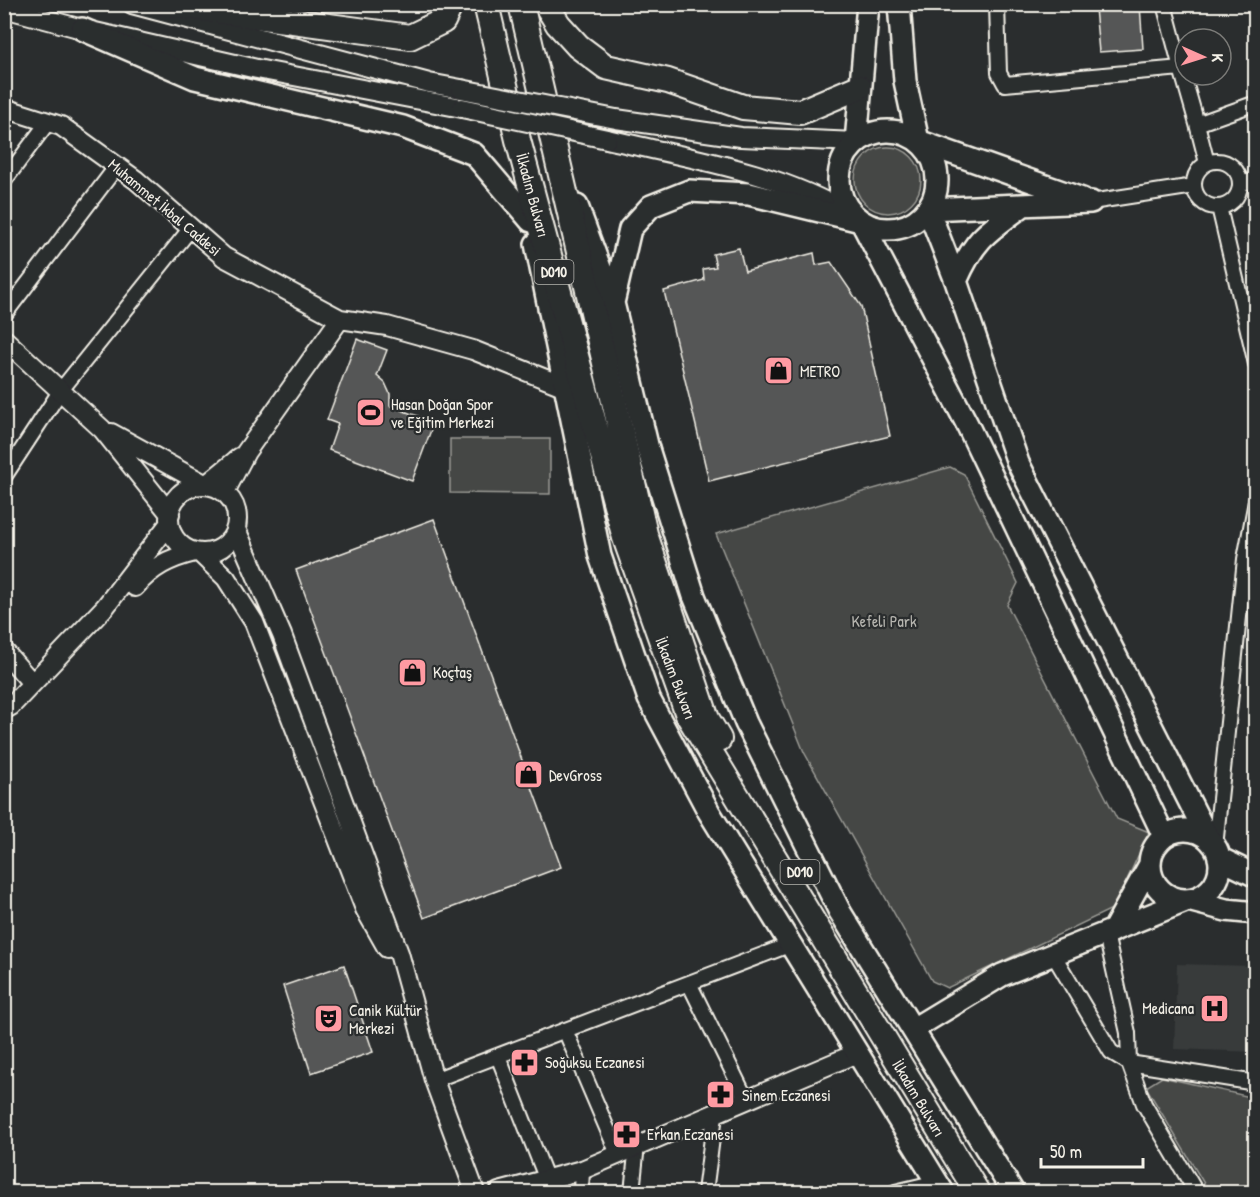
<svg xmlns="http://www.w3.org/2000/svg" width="1260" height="1197" viewBox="0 0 1260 1197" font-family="'Patrick Hand',sans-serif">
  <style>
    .built { fill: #373a3a }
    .green { fill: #444645; stroke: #9c9c96; stroke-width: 1.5 }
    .building { fill: #555756; stroke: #f4f1e8; stroke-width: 1.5 }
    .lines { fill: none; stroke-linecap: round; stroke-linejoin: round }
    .street-casing { stroke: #f4f1e8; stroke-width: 18 }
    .secondary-casing { stroke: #f4f1e8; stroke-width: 22 }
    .primary-casing { stroke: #f4f1e8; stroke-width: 26 }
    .highway-casing { stroke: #f4f1e8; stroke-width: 28 }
    .street { stroke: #2a2d2e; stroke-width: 14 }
    .secondary { stroke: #2a2d2e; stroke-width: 18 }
    .primary { stroke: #2a2d2e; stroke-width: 21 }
    .highway { stroke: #2a2d2e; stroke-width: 24 }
    .secondary-bridge-casing { stroke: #f4f1e8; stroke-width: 22; stroke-linecap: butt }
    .secondary-bridge { stroke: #2a2d2e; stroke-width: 18 }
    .labels { text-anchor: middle; stroke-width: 4.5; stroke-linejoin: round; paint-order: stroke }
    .shield { fill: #2a2d2e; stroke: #b7b6b0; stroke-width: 1.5 }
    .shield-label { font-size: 15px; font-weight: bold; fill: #f4f1e8 }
    .street-label { font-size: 16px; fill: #f4f1e8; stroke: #2a2d2e }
    .poi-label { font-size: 16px; fill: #f4f1e8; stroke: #2a2d2e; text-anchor: start }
    .park-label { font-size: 16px; fill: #b6b5af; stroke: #2a2d2e }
  </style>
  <rect width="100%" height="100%" fill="#2a2d2e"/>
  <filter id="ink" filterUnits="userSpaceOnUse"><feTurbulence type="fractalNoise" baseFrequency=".0167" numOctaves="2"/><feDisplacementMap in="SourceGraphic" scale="12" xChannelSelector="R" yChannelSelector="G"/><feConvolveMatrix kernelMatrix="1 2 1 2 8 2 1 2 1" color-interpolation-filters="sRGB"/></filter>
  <g filter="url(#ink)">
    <path class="built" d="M1177,964L1255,966V1052L1174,1049Z"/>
    <path class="green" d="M855 180a33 33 0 1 1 66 0a33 33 0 1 1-66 0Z
      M450,439H550V494L450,493Z
      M950,467L964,474L1018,583L1007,605L1117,819L1149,832L1114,908L947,988L932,981L804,752L716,534Z
      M1162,1077L1255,1098V1192H1209L1146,1087Z"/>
    <path class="building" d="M1140,5L1143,49L1099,52L1095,8Z
      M739,248L745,271L814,253L816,265L831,262L861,306L890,436L709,481L664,291L704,280L703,269L716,267L713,254Z
      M357,339L387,350L377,376L385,383L390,394V406L434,422L412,481L329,450L338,424L327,420Z
      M434,519L561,867L424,918L296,570Z
      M344,965L373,1052L311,1073L283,986Z"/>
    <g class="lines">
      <defs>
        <path id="street" d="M997,4L999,73L1005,84L1181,68L1197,124L1256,103
          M1164,4L1181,68
          M1197,124L1207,163
          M1194 184a23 23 0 1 1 46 0a23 23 0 1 1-46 0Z
          M4,181L48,122
          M1240,183L1256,181
          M1091,202L1194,186
          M1219,207L1256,364
          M4,315L117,166
          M4,477L61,390L191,228
          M1215,847L1245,559L1256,501
          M1106,934L1128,1033L1129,1063L1144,1104L1196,1192
          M1053,954L1111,1052L1129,1063L1256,1083
          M689,983L747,1101
          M565,1030L618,1154
          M498,1056L547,1180
          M434,1080L789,945
          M581,1192L582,1170
          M632,1192L637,1145
          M705,1192L715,1115
          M895,1192L937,1182"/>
        <path id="secondary" d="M132,4L429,83L461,89
          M4,8L82,29L257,69L462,108
          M4,108L61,126L136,180L224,257L340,319L387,326L473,350L563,386
          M616,119L741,137L856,142
          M607,139C688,158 778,171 850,215
          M4,339L102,429L170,514
          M111,433L206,485L240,457
          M169 519a34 34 0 1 1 68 0a34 34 0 1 1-68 0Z
          M225,492L246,452L340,319
          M236,529L282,635L399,953L434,1080L475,1192
          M201,554L226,578L254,622L365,909L387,948
          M135,587C152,567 170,558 195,552
          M4,651L32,683
          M4,710L11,706L105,607L169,524
          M499,1192L582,1170L857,1053"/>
        <path id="primary" d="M899,4L905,81L918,141L1082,199
          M82,29L195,78L403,127L474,154L531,221
          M839 180a49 49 0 1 1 98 0a49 49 0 1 1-98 0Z
          M856,142L868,4
          M1091,202L928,209L956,281L1018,463L1208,838
          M577,206L613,303L648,449L694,596L746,723L840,912L1013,1192
          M536,244L600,556L649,699L709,812L943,1192
          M956,281C974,240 985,233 1021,207
          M613,303L630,229L651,206L689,191L749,194L861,221L967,424L1164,836
          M1150 865a35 35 0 1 1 70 0a35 35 0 1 1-70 0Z
          M1219,858L1256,876
          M1113,931L1149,866
          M913,1029L1002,975L1188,900L1226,910L1256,913"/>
        <path id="highway" d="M167,4L410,37L443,21L451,4
          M486,4L518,140L625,538L688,715L977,1192
          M521,4L645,534L707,719L719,739
          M546,4L558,24L578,46L606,67L668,81L743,107L800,112L859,87"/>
      </defs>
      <use href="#street" class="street-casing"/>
      <use href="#secondary" class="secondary-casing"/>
      <use href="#primary" class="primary-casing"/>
      <use href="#highway" class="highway-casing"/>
      <use href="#street" class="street"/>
      <use href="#secondary" class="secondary"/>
      <use href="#primary" class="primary"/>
      <use href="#highway" class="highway"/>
      <defs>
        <path id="secondary-bridge" d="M461,89L616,119
          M462,108L607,139"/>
      </defs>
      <use href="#secondary-bridge" class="secondary-bridge-casing"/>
      <use href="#secondary-bridge" class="secondary-bridge"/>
    </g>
  </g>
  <defs>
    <symbol id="shop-square" viewBox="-11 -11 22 22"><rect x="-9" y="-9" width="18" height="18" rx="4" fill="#ff9aa2" stroke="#2a2d2e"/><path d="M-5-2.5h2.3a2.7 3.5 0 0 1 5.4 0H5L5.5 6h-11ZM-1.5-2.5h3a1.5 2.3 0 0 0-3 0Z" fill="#111"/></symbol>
    <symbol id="stadium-square" viewBox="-11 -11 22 22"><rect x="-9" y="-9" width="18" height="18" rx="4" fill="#ff9aa2" stroke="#2a2d2e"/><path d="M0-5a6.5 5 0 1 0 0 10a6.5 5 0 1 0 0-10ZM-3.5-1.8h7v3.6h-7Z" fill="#111"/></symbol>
    <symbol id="hospital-square" viewBox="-11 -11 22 22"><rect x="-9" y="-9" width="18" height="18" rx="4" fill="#ff9aa2" stroke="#2a2d2e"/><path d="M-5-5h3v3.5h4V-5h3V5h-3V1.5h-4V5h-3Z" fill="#111"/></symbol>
    <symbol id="theatre-square" viewBox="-11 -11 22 22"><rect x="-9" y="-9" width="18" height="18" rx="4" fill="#ff9aa2" stroke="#2a2d2e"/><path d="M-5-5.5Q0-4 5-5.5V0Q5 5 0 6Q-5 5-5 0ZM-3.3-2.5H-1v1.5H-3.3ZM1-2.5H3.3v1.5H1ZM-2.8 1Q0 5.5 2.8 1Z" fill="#111"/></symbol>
    <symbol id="pharmacy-square" viewBox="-11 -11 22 22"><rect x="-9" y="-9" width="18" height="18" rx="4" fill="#ff9aa2" stroke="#2a2d2e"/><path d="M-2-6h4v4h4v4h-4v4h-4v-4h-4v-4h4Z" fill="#111"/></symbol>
  </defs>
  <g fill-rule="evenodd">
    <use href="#shop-square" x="762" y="354" width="33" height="33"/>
    <use href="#stadium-square" x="354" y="396" width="33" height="33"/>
    <use href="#shop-square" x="396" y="656" width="33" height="33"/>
    <use href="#shop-square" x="512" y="758" width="33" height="33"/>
    <use href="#hospital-square" x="1198" y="992" width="33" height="33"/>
    <use href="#theatre-square" x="312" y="1002" width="33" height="33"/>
    <use href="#pharmacy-square" x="508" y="1046" width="33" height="33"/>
    <use href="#pharmacy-square" x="704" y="1078" width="33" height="33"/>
    <use href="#pharmacy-square" x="610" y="1118" width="33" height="33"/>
  </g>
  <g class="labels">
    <g class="shield">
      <rect x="534.5" y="260" width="39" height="24" rx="4.5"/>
      <rect x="780.5" y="860" width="39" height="24" rx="4.5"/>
    </g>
    <g class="shield-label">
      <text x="554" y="277">D010</text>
      <text x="800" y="877">D010</text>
    </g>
    <g class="street-label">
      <text transform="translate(533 195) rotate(75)" y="6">İlkadım Bulvarı</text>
      <text transform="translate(165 207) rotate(40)" y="6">Muhammet İkbal Caddesi</text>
      <text transform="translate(676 678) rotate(69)" y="6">İlkadım Bulvarı</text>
      <text transform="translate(919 1098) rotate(59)" y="6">İlkadım Bulvarı</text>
    </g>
    <g class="poi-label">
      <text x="800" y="377">METRO</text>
      <text x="391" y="410">Hasan Doğan Spor<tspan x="391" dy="18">ve Eğitim Merkezi</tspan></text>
      <text x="433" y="678">Koçtaş</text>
      <text x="549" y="781">DevGross</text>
      <text x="1194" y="1014" text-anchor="end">Medicana</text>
      <text x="349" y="1016">Canik Kültür<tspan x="349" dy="18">Merkezi</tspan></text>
      <text x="545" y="1068">Soğuksu Eczanesi</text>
      <text x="742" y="1101">Sinem Eczanesi</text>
      <text x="647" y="1140">Erkan Eczanesi</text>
    </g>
    <g class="park-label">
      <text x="884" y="627">Kefeli Park</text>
    </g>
  </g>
  <rect width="1260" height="1197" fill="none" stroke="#2a2d2e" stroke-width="24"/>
  <rect x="12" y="12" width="1236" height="1173" fill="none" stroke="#f4f1e8" stroke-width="2" filter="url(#ink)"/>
  <g transform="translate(1203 57) rotate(93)"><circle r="28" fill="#2a2d2e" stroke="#7b7b78" stroke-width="1.5"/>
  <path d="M0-4.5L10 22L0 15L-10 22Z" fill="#ff9aa2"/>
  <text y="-9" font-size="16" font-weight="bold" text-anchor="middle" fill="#f4f1e8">K</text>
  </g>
  <path d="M1041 1158v9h102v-9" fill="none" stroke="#f4f1e8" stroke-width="3"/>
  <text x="1050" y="1158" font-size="18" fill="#f4f1e8" stroke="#2a2d2e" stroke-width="4.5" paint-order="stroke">50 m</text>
</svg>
